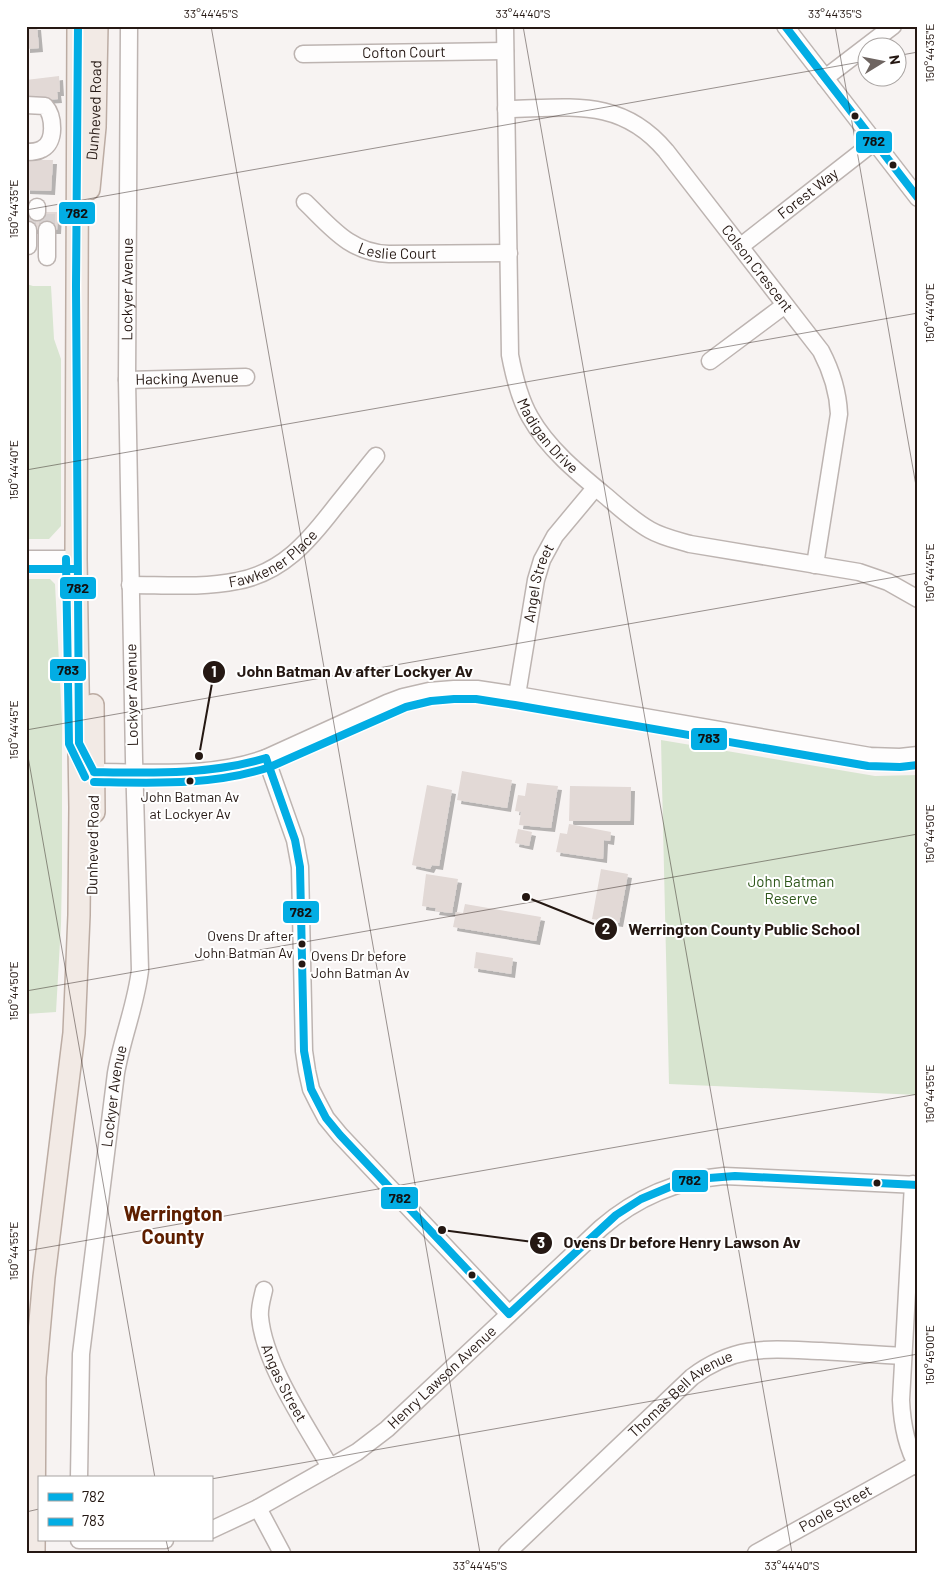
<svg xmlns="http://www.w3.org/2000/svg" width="944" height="1579" viewBox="0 0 944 1579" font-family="Barlow,sans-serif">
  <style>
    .green { fill: #d8e5d0 }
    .building { fill: #e2d9d6; filter: url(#shadow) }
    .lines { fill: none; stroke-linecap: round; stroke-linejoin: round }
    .minor-tunnel { stroke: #d8d2d1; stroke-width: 16; stroke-dasharray: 16 8; stroke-linecap: butt }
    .minor-casing { stroke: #bdb4b1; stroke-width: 19 }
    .major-casing { stroke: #bcaca3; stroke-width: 24 }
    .minor { stroke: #fefdfd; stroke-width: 16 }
    .major { stroke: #f2eae5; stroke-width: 21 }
    .bus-1-casing { stroke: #fff; stroke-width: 11 }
    .bus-2-casing { stroke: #fff; stroke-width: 11 }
    .bus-1 { stroke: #02ade4; stroke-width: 8 }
    .bus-2 { stroke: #02ade4; stroke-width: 8 }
    .ticks { fill: none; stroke: #251813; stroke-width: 1; stroke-opacity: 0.45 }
    .bus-dot { fill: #251813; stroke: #fff; stroke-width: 2 }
    .labels { text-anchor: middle; stroke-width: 4; stroke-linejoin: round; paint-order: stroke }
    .bus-label { font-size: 14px; fill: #251813; stroke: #fff }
    .street-label { font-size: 15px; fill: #251813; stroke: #fff }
    .park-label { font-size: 15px; fill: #2d5619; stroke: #fff }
    .district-label { font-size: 20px; font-weight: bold; fill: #5e1f00; stroke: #fff }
    .leader { fill: none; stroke: #251813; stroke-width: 2 }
    .callout-dot { fill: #251813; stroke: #fff; stroke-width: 2 }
    .mark-label { font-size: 15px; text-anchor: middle; font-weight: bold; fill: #fff }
    .callout-label { font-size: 16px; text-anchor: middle; font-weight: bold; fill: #251813; stroke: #fff; stroke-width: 4; stroke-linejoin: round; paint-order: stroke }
    .line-badge { stroke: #fff; stroke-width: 2 }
    .pale-badge-label { font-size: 14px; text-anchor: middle; font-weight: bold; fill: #111 }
    .neatline { fill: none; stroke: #251813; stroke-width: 2 }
    .ticks-label { font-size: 12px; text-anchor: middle; fill: #251813 }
  </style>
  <defs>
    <filter id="shadow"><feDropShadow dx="4" dy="4" stdDeviation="0" flood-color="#0004"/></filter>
  </defs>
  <rect width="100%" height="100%" fill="#f7f3f2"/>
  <path class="green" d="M26,284L33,286H51L54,339L61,359V526L49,539H26Z
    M26,579H50L55,584L62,720V873L61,924L56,1012L26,1014Z
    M661,740L875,776L918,775V1095L669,1084Z"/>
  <path class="building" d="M26,26H37L39,48L26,49Z
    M59,76L60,92H57L58,99L26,101V80Z
    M26,160H53L51,191L26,190Z
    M26,212H58L57,230H26Z
    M462,771L512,780L507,808L457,800Z
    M527,783L558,786L551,828L519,825L521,812L515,811L518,795L525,796Z
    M427,785L452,790L439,866L432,865L430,869L412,865Z
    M570,786L631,787L630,821H569Z
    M569,824L611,832L610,841L604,840L603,859L556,852L560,833L567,834Z
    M518,829L532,832L529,846L515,843Z
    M601,869L628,874L619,923L592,919Z
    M426,874L458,879L452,913L435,911L436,908L422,906Z
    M465,904L541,917L536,941L453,927L456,912L463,913Z
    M476,952L513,958L511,974L474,968Z"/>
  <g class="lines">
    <path class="minor-tunnel" d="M28,212V230
      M47,230V211"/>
    <defs>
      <g id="minor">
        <path id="s1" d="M505,26L510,355C514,376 519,398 530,417C548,449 579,474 607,497C621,509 634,521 650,530C662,537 676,540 690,544L859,572L888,582L918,599"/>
        <path d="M785,26L918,198"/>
        <path id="s2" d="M303,54L505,51"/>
        <path d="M825,78L893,26"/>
        <path d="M26,105L45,106C54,116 56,142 42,149C37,152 32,152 26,152"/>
        <path id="s3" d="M506,109C570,108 621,97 666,151L821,351C832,372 838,391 839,414L815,565"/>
        <path id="s4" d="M305,202C331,227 350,253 389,254L509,253"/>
        <path d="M37,207V212"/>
        <path d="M28,230V246"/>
        <path d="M47,230V257"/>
        <path id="s5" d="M741,246L874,142"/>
        <path d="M710,361L785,305"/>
        <path id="s6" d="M127,380L246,377"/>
        <path d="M26,559H76"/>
        <path id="s7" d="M130,585C165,585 203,588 237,581C282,573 309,541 335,507C349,490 362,473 376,456"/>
        <path id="s8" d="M517,695L536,580L542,560L555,536L595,488"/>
        <path d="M266,758L295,840L300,867L304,1051L307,1071L311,1089L318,1103L326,1118L340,1135L509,1314"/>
        <path d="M94,772C152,772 211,778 266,758L387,703L403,697L429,691L454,689H477L517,695L870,756L900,757L918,755"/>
        <path d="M913,1184L901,1400C902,1424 906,1446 918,1467"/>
        <path id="s9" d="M264,1290C262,1299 259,1308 260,1317C264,1364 306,1425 330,1467"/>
        <path id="s10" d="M79,1478L81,1354L116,1073C122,1038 136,1005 140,970L134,759L127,380L129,26"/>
        <path d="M258,1508L282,1553"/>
        <path id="s11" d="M211,1530L258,1508L357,1452L387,1429L601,1228C637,1197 677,1180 724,1176L918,1185"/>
        <path d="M79,1540H165"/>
        <path id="s12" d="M507,1553L692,1377C736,1344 770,1349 821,1351C849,1353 876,1354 903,1356"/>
        <path id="s13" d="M756,1553L916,1464"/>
      </g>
      <g id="major">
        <path id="s14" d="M89,189L95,127L97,26"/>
        <path d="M93,705L94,812"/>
        <path d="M34,1553L35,1377L44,1277L74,1033L79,915L80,807L76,559L78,26"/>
      </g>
    </defs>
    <use href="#minor" class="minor-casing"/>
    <use href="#major" class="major-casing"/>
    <use href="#minor" class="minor"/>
    <use href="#major" class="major"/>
    <defs>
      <path id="bus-1" d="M78,26L76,286L79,743L94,772
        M785,26L918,198
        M266,758L295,840L300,867L304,1051L311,1089L326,1118L340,1135L509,1314
        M94,772C153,773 209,775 266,758
        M509,1314L616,1215L641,1199L672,1186L696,1179L735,1176L918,1185"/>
      <path id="bus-2" d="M66,559L69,744L85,777
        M26,569H76
        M94,782C154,783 213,786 270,767L406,707L431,701L454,699H476L515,705L868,766L900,767L918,765"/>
    </defs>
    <use href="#bus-1" class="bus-1-casing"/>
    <use href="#bus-2" class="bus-2-casing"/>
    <use href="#bus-1" class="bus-1"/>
    <use href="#bus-2" class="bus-2"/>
  </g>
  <path class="ticks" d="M211,26L480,1553M523,26L792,1553M835,26L918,497M896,56L918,52M26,210L866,61M26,470L918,313M26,730L918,573M26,745L155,1478M26,991L918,834M26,1251L918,1094M211,1479L918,1354M26,1512L39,1509M166,1540L169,1553"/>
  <g class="bus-dot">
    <circle cx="855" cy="116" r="4.5"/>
    <circle cx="893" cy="165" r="4.5"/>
    <circle cx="190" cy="781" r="4.5"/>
    <circle cx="302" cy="944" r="4.5"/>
    <circle cx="302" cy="964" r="4.5"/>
    <circle cx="877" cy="1183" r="4.5"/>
    <circle cx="472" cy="1275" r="4.5"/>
  </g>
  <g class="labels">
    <g class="bus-label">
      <text x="190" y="802">John Batman Av<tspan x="190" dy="17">at Lockyer Av</tspan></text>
      <text x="293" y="941" text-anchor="end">Ovens Dr after<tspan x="293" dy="17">John Batman Av</tspan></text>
      <text x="311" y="961" text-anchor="start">Ovens Dr before<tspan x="311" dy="17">John Batman Av</tspan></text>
    </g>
    <g class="street-label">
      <text dy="5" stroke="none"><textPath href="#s2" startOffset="101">Cofton Court</textPath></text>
      <text dy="5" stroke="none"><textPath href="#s14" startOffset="79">Dunheved Road</textPath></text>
      <text dy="5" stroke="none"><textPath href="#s5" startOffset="85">Forest Way</textPath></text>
      <text dy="5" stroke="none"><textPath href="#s4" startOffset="110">Leslie Court</textPath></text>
      <text dy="5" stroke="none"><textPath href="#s3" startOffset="322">Colson Crescent</textPath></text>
      <text dy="5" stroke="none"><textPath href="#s10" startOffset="1194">Lockyer Avenue</textPath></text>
      <text dy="5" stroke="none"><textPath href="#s6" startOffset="60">Hacking Avenue</textPath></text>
      <text dy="5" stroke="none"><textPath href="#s1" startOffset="420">Madigan Drive</textPath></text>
      <text dy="5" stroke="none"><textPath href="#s7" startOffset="150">Fawkener Place</textPath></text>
      <text dy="5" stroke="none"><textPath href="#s8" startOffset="114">Angel Street</textPath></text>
      <text transform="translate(132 695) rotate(-91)" y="5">Lockyer Avenue</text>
      <text transform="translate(93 845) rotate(-89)" y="5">Dunheved Road</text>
      <text dy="5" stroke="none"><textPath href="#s10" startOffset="384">Lockyer Avenue</textPath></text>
      <text dy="5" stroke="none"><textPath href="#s11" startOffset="279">Henry Lawson Avenue</textPath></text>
      <text dy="5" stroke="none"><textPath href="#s9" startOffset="98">Angas Street</textPath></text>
      <text dy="5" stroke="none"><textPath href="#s12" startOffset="236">Thomas Bell Avenue</textPath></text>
      <text dy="5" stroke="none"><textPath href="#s13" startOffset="91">Poole Street</textPath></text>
    </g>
    <g class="park-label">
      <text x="791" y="887">John Batman<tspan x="791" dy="17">Reserve</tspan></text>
    </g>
    <g class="district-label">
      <text x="173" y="1221">Werrington<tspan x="173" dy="23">County</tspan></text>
    </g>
  </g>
  <path class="leader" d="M199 756L214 672M526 897L606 929M442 1230L541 1243"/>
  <g class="callout-dot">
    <circle cx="199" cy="756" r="5"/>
    <circle cx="526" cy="897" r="5"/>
    <circle cx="442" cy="1230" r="5"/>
    <circle cx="214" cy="672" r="12"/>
    <circle cx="606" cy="929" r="12"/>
    <circle cx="541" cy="1243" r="12"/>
  </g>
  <g class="mark-label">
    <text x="214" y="677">1</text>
    <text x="606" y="934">2</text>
    <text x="541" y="1248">3</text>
  </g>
  <g class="callout-label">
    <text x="355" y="677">John Batman Av after Lockyer Av</text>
    <text x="744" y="935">Werrington County Public School</text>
    <text x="682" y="1248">Ovens Dr before Henry Lawson Av</text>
  </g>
  <g class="line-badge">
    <rect x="855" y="130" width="38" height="24" rx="5" fill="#02ade4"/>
    <rect x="58" y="201" width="38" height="24" rx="5" fill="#02ade4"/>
    <rect x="59" y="576" width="38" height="24" rx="5" fill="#02ade4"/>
    <rect x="49" y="658" width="38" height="24" rx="5" fill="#02ade4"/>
    <rect x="690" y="727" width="38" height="24" rx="5" fill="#02ade4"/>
    <rect x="282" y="900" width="38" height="24" rx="5" fill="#02ade4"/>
    <rect x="671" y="1169" width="38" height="24" rx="5" fill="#02ade4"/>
    <rect x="380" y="1186" width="39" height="24" rx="5" fill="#02ade4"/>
  </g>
  <g class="pale-badge-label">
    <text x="874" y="146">782</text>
    <text x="77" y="218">782</text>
    <text x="78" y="593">782</text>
    <text x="68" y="675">783</text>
    <text x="709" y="743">783</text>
    <text x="301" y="917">782</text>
    <text x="690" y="1185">782</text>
    <text x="400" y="1203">782</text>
  </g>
  <rect width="944" height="1579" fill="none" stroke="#ffffff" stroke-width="55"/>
  <rect x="38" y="1476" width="175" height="65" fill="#ffffff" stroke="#a8a3a1"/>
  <rect x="48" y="1493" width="25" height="8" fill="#02ade4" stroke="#a8a3a1"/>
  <text x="82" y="1502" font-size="15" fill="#251813">782</text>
  <rect x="48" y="1518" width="25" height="8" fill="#02ade4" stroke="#a8a3a1"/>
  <text x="82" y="1526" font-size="15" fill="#251813">783</text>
  <g transform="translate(882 62) rotate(80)"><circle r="24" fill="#ffffff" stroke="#a8a3a1"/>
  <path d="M0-4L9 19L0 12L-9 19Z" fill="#6e6561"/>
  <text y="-8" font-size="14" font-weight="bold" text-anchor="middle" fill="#251813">N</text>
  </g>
  <rect x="28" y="28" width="888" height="1524" class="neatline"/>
  <g class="ticks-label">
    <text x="211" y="18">33°44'45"S</text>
    <text x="523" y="18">33°44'40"S</text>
    <text x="835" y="18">33°44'35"S</text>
    <text transform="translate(930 53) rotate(-90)" y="4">150°44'35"E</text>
    <text transform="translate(14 209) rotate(-90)" y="4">150°44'35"E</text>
    <text transform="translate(930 313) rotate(-90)" y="4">150°44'40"E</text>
    <text transform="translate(14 470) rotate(-90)" y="4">150°44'40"E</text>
    <text transform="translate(930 573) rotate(-90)" y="4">150°44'45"E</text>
    <text transform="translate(14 730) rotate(-90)" y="4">150°44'45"E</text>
    <text transform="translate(930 834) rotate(-90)" y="4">150°44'50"E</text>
    <text transform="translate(14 991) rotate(-90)" y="4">150°44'50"E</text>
    <text transform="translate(930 1094) rotate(-90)" y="4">150°44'55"E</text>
    <text transform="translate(14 1251) rotate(-90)" y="4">150°44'55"E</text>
    <text transform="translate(930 1355) rotate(-90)" y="4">150°45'00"E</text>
    <text x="480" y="1570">33°44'45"S</text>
    <text x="792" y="1570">33°44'40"S</text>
  </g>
</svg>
